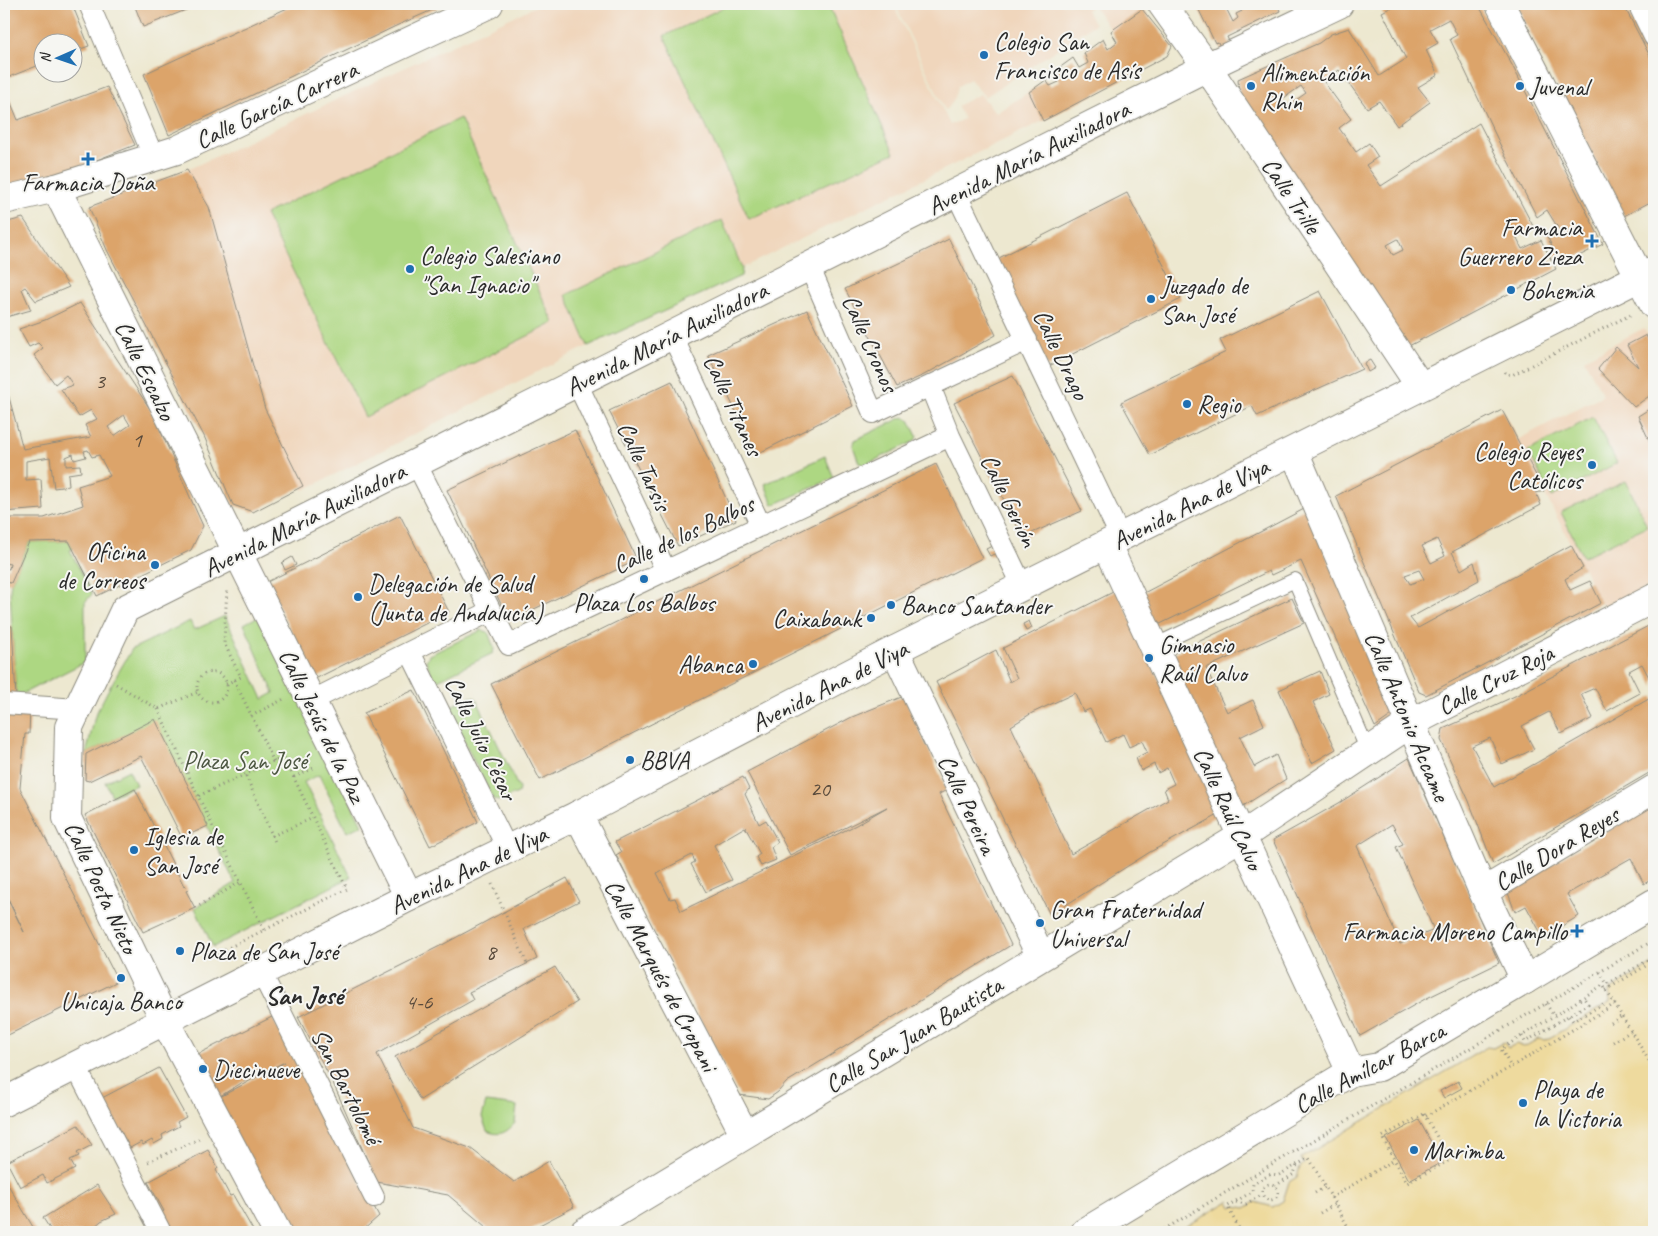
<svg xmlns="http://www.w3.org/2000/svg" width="1658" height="1236" viewBox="0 0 1658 1236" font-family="Caveat,sans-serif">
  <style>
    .built { fill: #f0d6bc }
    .green { fill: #add782; stroke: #6c8156 }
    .sand { fill: #eeda9e; stroke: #8c8264 }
    .building { fill: #dca46b; fill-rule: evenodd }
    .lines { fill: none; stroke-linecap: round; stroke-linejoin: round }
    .service-casing { stroke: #8c8a7e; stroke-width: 16 }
    .pedestrian-casing { stroke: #8c8a7e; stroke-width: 22 }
    .minor-casing { stroke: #8c8a7e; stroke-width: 30 }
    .tertiary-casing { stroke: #8c8a7e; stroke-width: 30 }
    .secondary-casing { stroke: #8c8a7e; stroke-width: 30 }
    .path { stroke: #8c8a7e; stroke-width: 3; stroke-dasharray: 1 4; stroke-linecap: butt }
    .service { stroke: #fff; stroke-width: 14 }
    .pedestrian { stroke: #fff; stroke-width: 20 }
    .minor { stroke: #fff; stroke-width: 28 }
    .tertiary { stroke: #fff; stroke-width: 28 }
    .secondary { stroke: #fff; stroke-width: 28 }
    .poi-dot { fill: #1f6fb2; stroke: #f6f6f2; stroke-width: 2 }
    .labels { text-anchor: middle; stroke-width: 4; stroke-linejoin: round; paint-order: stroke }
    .number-label { font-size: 22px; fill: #57493b }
    .poi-label { font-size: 25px; fill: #2b2b2b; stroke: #f6f6f2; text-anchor: start }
    .street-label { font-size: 25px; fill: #2b2b2b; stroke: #f6f6f2 }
    .park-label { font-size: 25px; fill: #4c5641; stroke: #f6f6f2 }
    .neighbourhood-label { font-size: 26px; font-weight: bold; fill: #2b2b2b; stroke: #f6f6f2 }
  </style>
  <rect width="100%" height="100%" fill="#f6f6f2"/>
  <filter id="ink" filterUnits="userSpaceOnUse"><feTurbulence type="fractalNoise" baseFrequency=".02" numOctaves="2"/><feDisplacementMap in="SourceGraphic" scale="10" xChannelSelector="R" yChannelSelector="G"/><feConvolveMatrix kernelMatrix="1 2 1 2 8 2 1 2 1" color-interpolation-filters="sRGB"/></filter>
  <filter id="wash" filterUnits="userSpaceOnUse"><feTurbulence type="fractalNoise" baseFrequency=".0096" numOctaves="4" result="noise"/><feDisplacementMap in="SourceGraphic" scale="20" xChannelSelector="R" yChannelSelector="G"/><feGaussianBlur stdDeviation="1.12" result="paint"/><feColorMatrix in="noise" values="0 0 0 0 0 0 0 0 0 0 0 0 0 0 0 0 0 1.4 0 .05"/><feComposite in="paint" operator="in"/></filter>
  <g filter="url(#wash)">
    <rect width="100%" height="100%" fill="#ede8d0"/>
    <path class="built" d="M540,4H893L950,125L964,119L957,106L980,94L996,113L1029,92L1043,121L742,268L722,220L567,295L588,346L304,490L265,409L210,213L187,170Z
      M895,4H1138L1142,9L1111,31L1093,5L1086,10L1095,24L985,97L970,79L958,86L952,103L945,110Z
      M1644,328L1654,347V584L1605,610L1517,440L1603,395L1584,359Z"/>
    <path class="green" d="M730,4H828L894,153L749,219L664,36Z
      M460,118L554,323L365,417L265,214Z
      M722,220L742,268L741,276L588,346L566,295Z
      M903,417L909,420L917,436L915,441L865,465L859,463L853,446L855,440Z
      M1593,417L1617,463L1552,497L1528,451Z
      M825,456L834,478L773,505L765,484Z
      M1626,481L1647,526L1583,557L1561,512Z
      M69,541L73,549L70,550L92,594L85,602V662L16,697L10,589L11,583L29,542Z
      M225,616L263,699L274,693L244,624L259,616L362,825L347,832L319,775L304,782L351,877L213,947L195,908L235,883L155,720L86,754L95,716L107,692L132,649L190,621L194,630Z
      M482,630L488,632L494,648L493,653L438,680L433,678L426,661L429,655Z
      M470,697L476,698L519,789L518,793L498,801L493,799L450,713L451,706Z
      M129,770L136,785L112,796L105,782Z
      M486,1102L517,1106L515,1123C507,1132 500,1137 487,1131L482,1117Z"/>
    <path class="sand" d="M1654,963V1232H1177L1229,1201L1232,1207L1236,1206L1245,1208L1255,1202L1273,1207L1283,1201L1289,1182L1297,1177L1300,1167L1304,1164L1301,1158L1487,1047L1493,1048L1504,1042L1508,1048L1516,1044L1524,1047L1538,1039L1546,1040L1610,1002L1609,991Z"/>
    <g id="blocks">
      <path class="building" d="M9,4H72L89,46L72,52V42H42V64L4,79V6Z
        M134,4H201L143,27Z
        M296,4H446L398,25L169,135L144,74Z
        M1196,4H1224L1233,22L1238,18L1236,14L1242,11L1238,4H1277L1280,11L1227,37L1232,48L1222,52L1218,42L1215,43Z
        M1398,4H1478L1512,65L1603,244L1561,265L1546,234L1558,228L1547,210L1537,217L1505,155L1450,39L1457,35L1449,19L1430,29L1438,43L1426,50L1438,75L1418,87L1430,102L1397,126L1379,101L1367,108L1339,70L1324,82L1351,119L1339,128L1356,152L1369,143L1378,157L1366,165L1381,186L1479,123L1534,228L1516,237L1522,249L1541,240L1556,269L1405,348L1239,94L1238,79L1319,43L1331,34L1349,28L1379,76L1406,59L1382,12ZM1301,86L1306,93L1286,107L1281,100ZM1398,239L1403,250L1393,255L1387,245Z
        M1516,4H1623L1654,64V200L1624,216Z
        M1142,9L1172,46L1167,56L1043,121L1029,92L1046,80L1050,86L1059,82L1055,71L1073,58L1079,68L1088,63L1084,53L1103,39L1108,49L1117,42L1111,31Z
        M4,86L18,120L107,87L135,145L61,174L4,186V152L9,149L4,136Z
        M187,170L209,207L265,409L303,486L253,512L233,505L204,436L107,250L89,207Z
        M1127,193L1181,299L1047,367L993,261Z
        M23,218L69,287L36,301L25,287L22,289L31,310L6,317L4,313V223Z
        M949,239L996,335L924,375L897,387L845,289Z
        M1320,291L1362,369L1257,416L1252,406L1150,455L1121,402L1226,352L1220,340Z
        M80,303L152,412L203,526L191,550L97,596L69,541L29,542L11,583L4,582V568L9,569L10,564L4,563V535L8,518H44L83,505L78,486L110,476L99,455L92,457L88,450L84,451L86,457L74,460L73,454L66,457V466L80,465L81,472L68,474L69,486L54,488L50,457L26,461V480L41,479L43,509L4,512V379L23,449L91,437L85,425L97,419L91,410L79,417L61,389L73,385L66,375L55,384L34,355L43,348L38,343L29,347L19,329L45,320ZM124,415L130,425L114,436L108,427Z
        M807,310L853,406L757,454L708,355Z
        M1646,335L1654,353V400L1652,394L1634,407L1598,369L1616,347L1638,367L1627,345Z
        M1370,360L1375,368L1368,372L1364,363Z
        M1013,376L1082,511L1023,537L954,403Z
        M672,381L736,520L678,546L609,411Z
        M1654,406V451L1638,416Z
        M1502,410L1544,491L1536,493L1541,505L1452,552L1461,570L1474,562L1479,580L1410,618L1418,628L1571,545L1583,568L1565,579L1570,590L1590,581L1601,603L1426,695L1419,692L1336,496ZM1437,539L1445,556L1431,563L1422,546ZM1419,570L1424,579L1410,584L1405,575Z
        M575,430L637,560L509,621L447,490Z
        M936,464L982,558L540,780L491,684Z
        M1306,508L1395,713L1375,727L1301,561L1271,575L1269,571L1154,627L1140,595Z
        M400,515L449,612L315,679L267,582Z
        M992,546L996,553L990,556L986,549Z
        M292,557L296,565L285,570L282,563Z
        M1117,590L1222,813L1150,852L1050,915L936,682L996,650L1010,682L1017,678L1003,648ZM1075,693L1083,712L1090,709L1106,742L1123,734L1129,747L1142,741L1147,752L1136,758L1141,771L1154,764L1158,773L1167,768L1174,784L1164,789L1168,799L1071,854L1011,726L1032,713Z
        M1292,598L1304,623L1206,668L1227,712L1253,700L1264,725L1240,737L1254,767L1276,755L1286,779L1240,808L1170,655Z
        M1029,621L1032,628L1026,631L1023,624Z
        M1654,623V687L1642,664L1629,671L1640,693L1607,711L1595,688L1581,694L1593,718L1561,734L1549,712L1522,726L1534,749L1502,764L1490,738L1472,746L1494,787L1654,696V770L1493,864L1469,801L1441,740L1443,729L1517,695Z
        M4,626H12L16,697H4Z
        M1320,671L1329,694L1313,702L1336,749L1312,763L1279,690Z
        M414,690L478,822L430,846L364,713Z
        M904,696L947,790L939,794L1011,945L787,1082L778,1092L768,1099L739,1095L651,925L616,855L621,852L615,842L743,777L749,789L745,794L759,824L766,820L778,842L771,847L776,860L761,866L756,857L760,854L745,827L714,845L732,880L706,892L691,864L695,862L692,855L657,873L670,899L675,898L681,911L856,825L887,807L790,855L747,772L852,717Z
        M4,709L30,710L29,734H25L20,788L118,981L4,1037V892L24,932L4,890Z
        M155,719L208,826L182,838L141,756L89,781L85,780L86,754Z
        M1409,758L1499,963L1425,999L1360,1036L1273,840L1339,803ZM1392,824L1403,844L1396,847L1434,930L1400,944L1357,846Z
        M135,789L184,886L185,885L188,890L186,891L195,908L143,932L85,815Z
        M1654,804V878L1644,884L1631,858L1567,894L1579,916L1543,937L1526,906L1515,912L1507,890Z
        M567,878L579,901L524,929L537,959L469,992L473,1000L377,1054L413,1128L470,1148L514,1182L549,1161L574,1207L526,1232H492L448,1195L377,1182L333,1083L298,1017L444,944Z
        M555,967L577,1002L420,1100L395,1057Z
        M272,1017L379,1216L361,1232H292L190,1058ZM285,1062L218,1098H217L243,1082Z
        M159,1068L186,1117L177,1122L179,1126L162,1135L163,1139L154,1144L152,1140L143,1145L141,1142L130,1148L102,1098Z
        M1458,1081L1462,1088L1444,1098L1440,1091Z
        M1419,1120L1442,1162L1409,1180L1386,1138Z
        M78,1125L92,1145L77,1153L79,1156L70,1160L75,1169L47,1183L43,1175L20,1187L7,1162Z
        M208,1150L218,1168L216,1170L230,1196L233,1195L254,1232H172L161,1213L164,1211L148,1182Z
        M4,1178L36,1232H4Z
        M97,1185L116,1214L101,1221L93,1228L95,1231L93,1232H52L43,1218Z"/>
    </g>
  </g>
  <g filter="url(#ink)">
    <use href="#blocks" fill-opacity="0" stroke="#8c8a7e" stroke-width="1"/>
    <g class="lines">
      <defs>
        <path id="service" d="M1154,646L1295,580L1368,751"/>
        <path id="pedestrian" d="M89,4L154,158
          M1638,4L1654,37
          M956,193L1121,538
          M809,266L873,413L930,386
          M672,335L761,526
          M577,383L666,571
          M950,436L1023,587
          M416,463L491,611
          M410,652L507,848
          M311,701L491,611L509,645L950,436L930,386L1027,340
          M4,704L78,709
          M261,972L374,1197
          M76,1067L161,1232"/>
        <path id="minor" d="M1500,4L1654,305
          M56,188L409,897
          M1294,451L1483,892L1525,980
          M1107,545L1351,1072
          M895,650L1041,957
          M578,815L745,1135
          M1483,892L1654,789
          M165,1021L277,1232
          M584,1232L1242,836L1411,723L1654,598"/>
        <path id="tertiary" d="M1162,4L1207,67L1420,386
          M4,200L56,188L177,150L489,4
          M165,1021L67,818L69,727L125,609L1217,62L1339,4
          M1085,1232L1351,1072L1379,1067L1654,903"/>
        <path id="secondary" d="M4,1102L409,897L578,815L895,650L1654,270"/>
      </defs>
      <use href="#service" class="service-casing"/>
      <use href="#pedestrian" class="pedestrian-casing"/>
      <use href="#minor" class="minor-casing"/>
      <use href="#tertiary" class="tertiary-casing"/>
      <use href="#secondary" class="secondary-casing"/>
      <path class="path" d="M1505,372L1506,374L1512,375L1630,315
        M197 687a15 15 0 1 1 30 0a15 15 0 1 1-30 0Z
        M234,680L274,762
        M116,684L158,709L198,692
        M226,684L241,677L224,643L227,588
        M158,709L198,796
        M251,716L284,699
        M246,776L275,842
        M294,777L316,767
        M272,836L313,818
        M492,884L527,964
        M195,908L241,882
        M216,954L347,889L284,757L198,796L264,930
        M1600,972L1607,984L1654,957
        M1606,990L1654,961
        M1546,1004L1554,1016
        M1615,1004L1511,1067L1501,1049L1603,985L1654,1069
        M1569,1016L1573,1021L1605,1003
        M1611,1023L1622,1016
        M1522,1036L1525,1042L1588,1004L1584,998
        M1613,1042L1631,1031
        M1424,1114L1450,1160L1407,1183L1382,1137Z
        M1426,1116L1511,1067
        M148,1162L199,1139
        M1262 1192a8 8 0 1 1 16 0a8 8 0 1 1-16 0Z
        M1275,1186L1294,1174L1297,1165
        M1315,1193L1325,1187
        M1331,1198L1394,1160
        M1236,1202L1246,1204L1263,1194
        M1320,1213L1335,1204
        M1160,1232L1258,1173L1654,940
        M1241,1232L1227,1206L1252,1192L1253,1184L1271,1174L1279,1175L1309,1158L1351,1232"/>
      <use href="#service" class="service"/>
      <use href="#pedestrian" class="pedestrian"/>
      <use href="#minor" class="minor"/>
      <use href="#tertiary" class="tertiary"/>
      <use href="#secondary" class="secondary"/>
    </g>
  </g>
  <g class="poi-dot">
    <circle cx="984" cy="55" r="5"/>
    <circle cx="1251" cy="86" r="5"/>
    <circle cx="1520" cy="86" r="5"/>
    <path d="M85.5 151.5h5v5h5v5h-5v5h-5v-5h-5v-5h5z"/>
    <path d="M1589.5 233.5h5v5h5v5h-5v5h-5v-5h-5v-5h5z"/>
    <circle cx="410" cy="269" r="5"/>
    <circle cx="1511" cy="290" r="5"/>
    <circle cx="1151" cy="299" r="5"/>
    <circle cx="1187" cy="404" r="5"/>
    <circle cx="1592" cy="465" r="5"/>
    <circle cx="155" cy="565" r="5"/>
    <circle cx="644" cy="579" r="5"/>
    <circle cx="358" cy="597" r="5"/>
    <circle cx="891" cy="605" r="5"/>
    <circle cx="871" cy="618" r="5"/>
    <circle cx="1149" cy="658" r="5"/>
    <circle cx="753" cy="664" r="5"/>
    <circle cx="630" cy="760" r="5"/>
    <circle cx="134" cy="850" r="5"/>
    <circle cx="1040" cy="923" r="5"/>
    <path d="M1574.5 923.5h5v5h5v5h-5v5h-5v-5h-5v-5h5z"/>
    <circle cx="180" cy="951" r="5"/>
    <circle cx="121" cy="978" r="5"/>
    <circle cx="203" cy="1069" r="5"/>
    <circle cx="1523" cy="1103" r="5"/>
    <circle cx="1414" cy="1150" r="5"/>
  </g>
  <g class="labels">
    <g class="number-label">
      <text x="100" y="388">3</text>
      <text x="137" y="447">1</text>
      <text x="820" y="796">20</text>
      <text x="491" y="959">8</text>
      <text x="419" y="1009">4-6</text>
    </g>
    <g class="poi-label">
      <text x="994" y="50">Colegio San<tspan x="994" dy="29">Francisco de Asís</tspan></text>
      <text x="1261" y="81">Alimentación<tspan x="1261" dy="29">Rhin</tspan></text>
      <text x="1530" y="95">Juvenal</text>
      <text x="88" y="191" text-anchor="middle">Farmacia Doña</text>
      <text x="1582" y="236" text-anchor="end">Farmacia<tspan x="1582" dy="29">Guerrero Zieza</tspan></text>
      <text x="420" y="264">Colegio Salesiano<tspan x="420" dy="29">"San Ignacio"</tspan></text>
      <text x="1161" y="294">Juzgado de<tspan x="1161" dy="29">San José</tspan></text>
      <text x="1521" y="299">Bohemia</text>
      <text x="1197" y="413">Regio</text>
      <text x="1582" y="460" text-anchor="end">Colegio Reyes<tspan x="1582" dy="29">Católicos</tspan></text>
      <text x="145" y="560" text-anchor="end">Oficina<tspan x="145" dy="29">de Correos</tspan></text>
      <text x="368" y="592">Delegación de Salud<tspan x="368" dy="29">(Junta de Andalucía)</tspan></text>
      <text x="644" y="611" text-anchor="middle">Plaza Los Balbos</text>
      <text x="901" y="614">Banco Santander</text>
      <text x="861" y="627" text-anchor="end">Caixabank</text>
      <text x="1159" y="653">Gimnasio<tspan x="1159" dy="29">Raúl Calvo</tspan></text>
      <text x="743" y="673" text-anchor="end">Abanca</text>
      <text x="640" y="769">BBVA</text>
      <text x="144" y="845">Iglesia de<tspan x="144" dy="29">San José</tspan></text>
      <text x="1050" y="918">Gran Fraternidad<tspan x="1050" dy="29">Universal</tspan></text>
      <text x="1567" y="940" text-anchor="end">Farmacia Moreno Campillo</text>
      <text x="190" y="960">Plaza de San José</text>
      <text x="121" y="1010" text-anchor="middle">Unicaja Banco</text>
      <text x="213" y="1078">Diecinueve</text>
      <text x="1533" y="1098">Playa de<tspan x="1533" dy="29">la Victoria</tspan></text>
      <text x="1424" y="1159">Marimba</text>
    </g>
    <g class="street-label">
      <text transform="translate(276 104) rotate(-25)" y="9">Calle García Carrera</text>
      <text transform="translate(1028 157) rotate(-27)" y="9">Avenida María Auxiliadora</text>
      <text transform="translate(1292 195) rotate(56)" y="9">Calle Trille</text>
      <text transform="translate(666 338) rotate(-27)" y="9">Avenida María Auxiliadora</text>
      <text transform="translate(871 343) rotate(66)" y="9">Calle Cronos</text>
      <text transform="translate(1062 354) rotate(64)" y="9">Calle Drago</text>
      <text transform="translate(146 370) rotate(64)" y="9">Calle Escalzo</text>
      <text transform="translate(734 405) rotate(65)" y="9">Calle Titanes</text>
      <text transform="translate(645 466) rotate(65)" y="9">Calle Tarsis</text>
      <text transform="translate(1010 500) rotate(64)" y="9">Calle Gerión</text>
      <text transform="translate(1190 503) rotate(-27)" y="9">Avenida Ana de Viya</text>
      <text transform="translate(304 519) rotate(-27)" y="9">Avenida María Auxiliadora</text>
      <text transform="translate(683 534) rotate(-25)" y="9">Calle de los Balbos</text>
      <text transform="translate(1495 679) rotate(-27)" y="9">Calle Cruz Roja</text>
      <text transform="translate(829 685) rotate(-27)" y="9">Avenida Ana de Viya</text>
      <text transform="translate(1408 716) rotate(67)" y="9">Calle Antonio Accame</text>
      <text transform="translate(323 725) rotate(64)" y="9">Calle Jesús de la Paz</text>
      <text transform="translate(482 738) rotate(64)" y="9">Calle Julio César</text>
      <text transform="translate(968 804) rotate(65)" y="9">Calle Pereira</text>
      <text transform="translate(1229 808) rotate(65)" y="9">Calle Raúl Calvo</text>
      <text transform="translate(1556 848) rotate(-31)" y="9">Calle Dora Reyes</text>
      <text transform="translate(468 869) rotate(-26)" y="9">Avenida Ana de Viya</text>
      <text transform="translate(102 887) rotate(65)" y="9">Calle Poeta Nieto</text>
      <text transform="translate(662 975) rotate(62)" y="9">Calle Marqués de Cropani</text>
      <text transform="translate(913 1034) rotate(-31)" y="9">Calle San Juan Bautista</text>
      <text transform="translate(1369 1067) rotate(-28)" y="9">Calle Amílcar Barca</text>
      <text transform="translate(347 1086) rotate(63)" y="9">San Bartolomé</text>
    </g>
    <g class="park-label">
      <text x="245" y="769">Plaza San José</text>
    </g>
    <g class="neighbourhood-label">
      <text x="304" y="1004">San José</text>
    </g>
  </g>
  <rect width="1658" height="1236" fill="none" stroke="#f6f6f2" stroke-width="20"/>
  <g transform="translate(58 58) rotate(268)"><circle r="24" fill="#f6f6f2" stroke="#a5a5a2"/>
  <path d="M0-4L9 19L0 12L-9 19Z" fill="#1f6fb2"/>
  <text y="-8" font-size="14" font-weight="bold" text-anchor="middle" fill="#2b2b2b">N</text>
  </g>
</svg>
